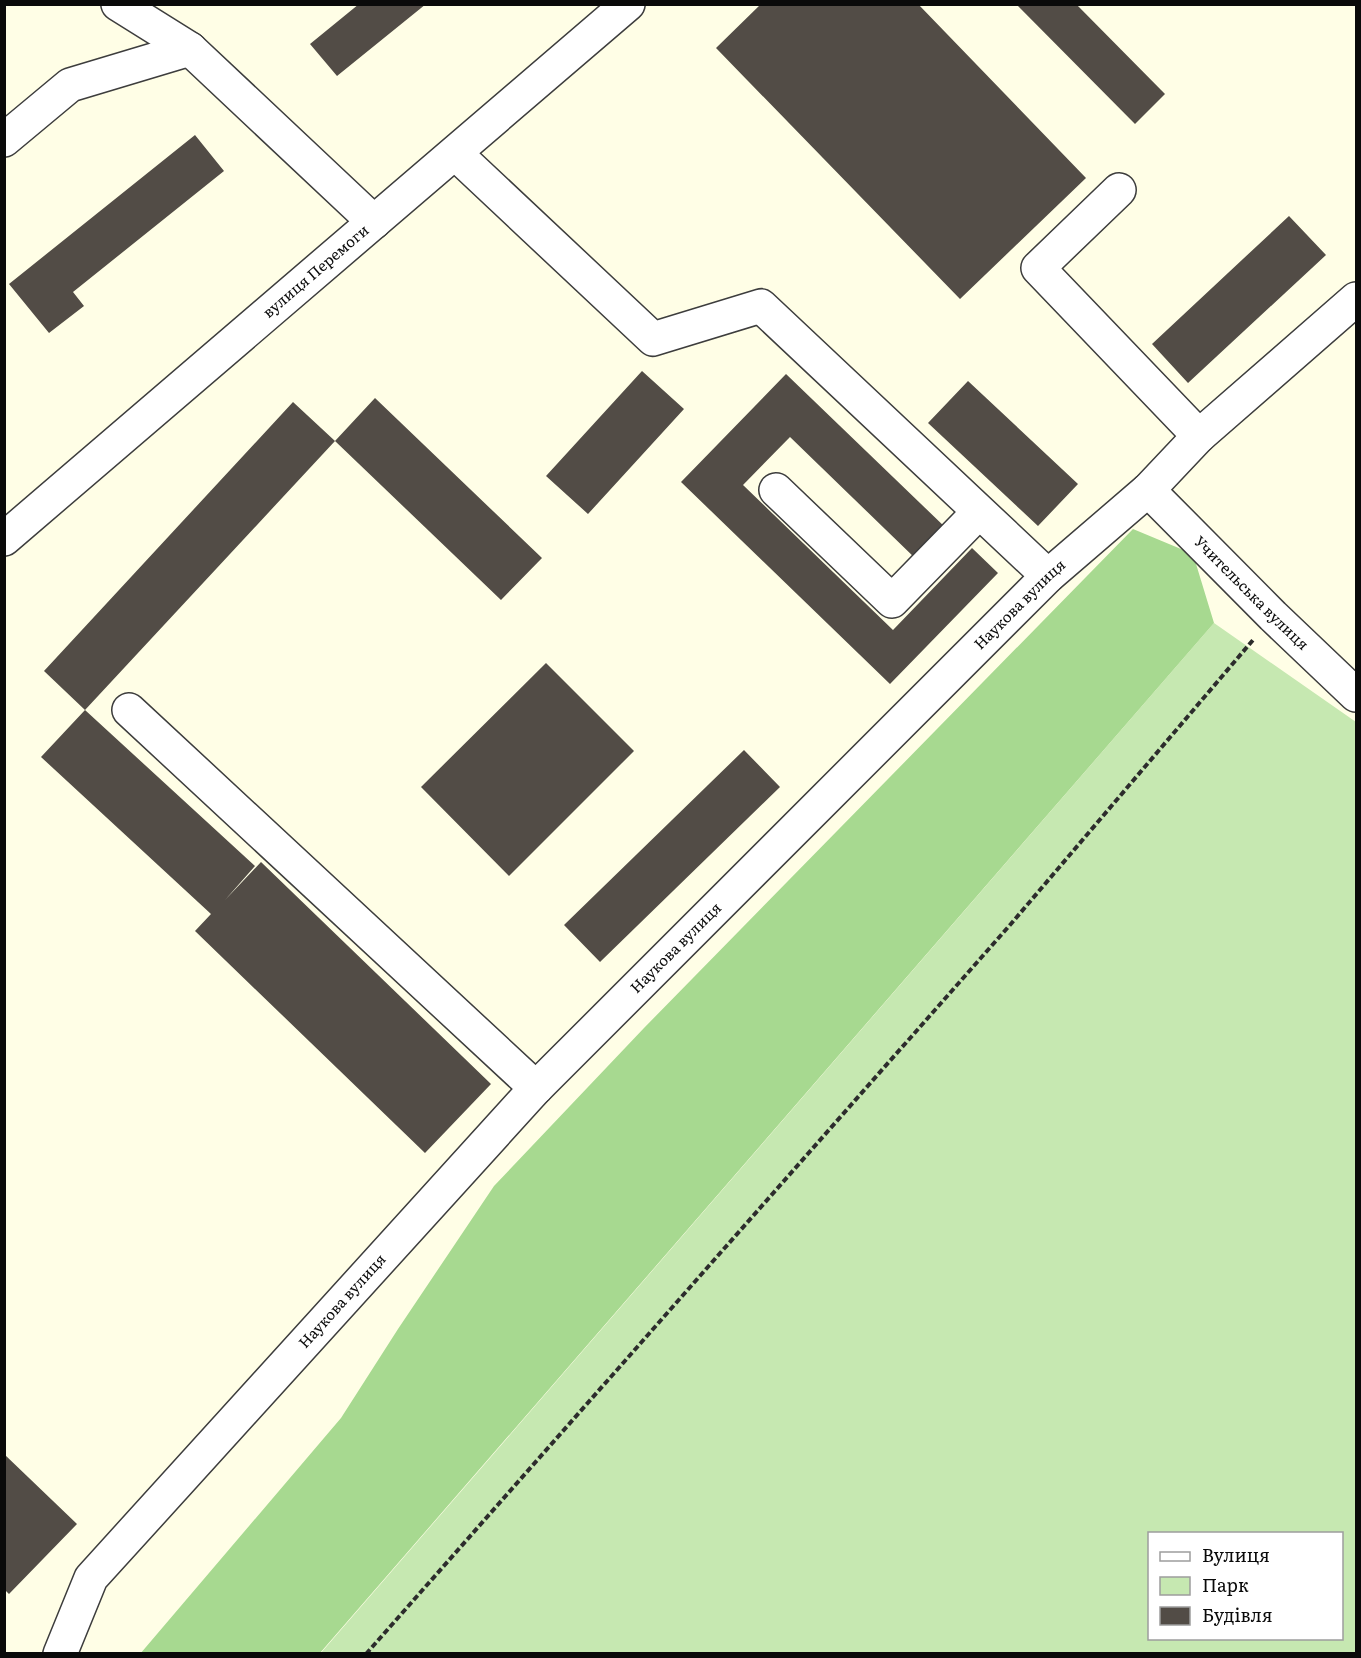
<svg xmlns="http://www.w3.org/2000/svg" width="1361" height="1658" viewBox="0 0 1361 1658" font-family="Literata,serif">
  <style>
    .green { fill: #c6e8b1; fill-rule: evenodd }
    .forest { fill: #a7d990 }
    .building { fill: #524c46 }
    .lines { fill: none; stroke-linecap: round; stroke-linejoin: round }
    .minor-casing { stroke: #3d3d3d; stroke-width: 36 }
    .path { stroke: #2c2c2c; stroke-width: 4; stroke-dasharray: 6 3; stroke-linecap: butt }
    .minor { stroke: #fff; stroke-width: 33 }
    .labels { text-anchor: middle; stroke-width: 6; stroke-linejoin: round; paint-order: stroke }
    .street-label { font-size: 15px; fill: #0a0a0a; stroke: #fff }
  </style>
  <rect width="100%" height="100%" fill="#fffee6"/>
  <path class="green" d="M1214,623L1356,722V1653L320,1654ZM1150,1534H1342V1638H1150Z"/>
  <path class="forest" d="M1133,529L1193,554L1214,623L320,1653L140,1654L341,1418L398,1329L494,1186L644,1028Z"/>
  <path class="building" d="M359,4H426L337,76L310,44Z
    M761,4H918L1086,178L960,299L716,48Z
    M1016,4H1076L1165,94L1135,124Z
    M195,135L224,171L73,292L84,306L49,333L9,284Z
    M1289,216L1326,255L1188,383L1152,344Z
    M642,371L684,409L588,514L546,476Z
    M786,374L947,529L917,560L790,437L743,485L893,630L972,548L998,573L890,684L681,482Z
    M968,381L1078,484L1038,526L928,423Z
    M375,398L542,558L501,600L335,441Z
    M293,402L335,441L85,710L44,671Z
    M546,663L634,751L509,876L421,787Z
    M85,710L255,866L225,900L261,862L491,1084L425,1153L195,931L211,914L41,757Z
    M744,750L780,787L600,962L564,925Z
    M4,1454L77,1524L9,1594L4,1589Z"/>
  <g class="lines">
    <defs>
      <g id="minor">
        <path d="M118,4L190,49L374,222"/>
        <path d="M4,140L70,85L190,49"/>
        <path d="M455,153L653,339L761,306L1048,576"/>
        <path d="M1119,190L1038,268L1199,436"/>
        <path d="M776,490L892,601L979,512"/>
        <path id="s1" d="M1148,490L1273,616L1356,695"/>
        <path id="s2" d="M4,539L628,4"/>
        <path d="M129,710L536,1088"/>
        <path id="s3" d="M60,1654L91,1578L536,1088L1048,576L1148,490L1199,436L1356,299"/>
      </g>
    </defs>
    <use href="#minor" class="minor-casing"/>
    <path class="path" d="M366,1654L1010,925L1253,640"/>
    <use href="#minor" class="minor"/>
  </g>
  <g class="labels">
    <g class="street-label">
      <text dy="5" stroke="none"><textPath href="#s2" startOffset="411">вулиця Перемоги</textPath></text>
      <text dy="5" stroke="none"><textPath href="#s1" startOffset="146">Учительська вулиця</textPath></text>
      <text dy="5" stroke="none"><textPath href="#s3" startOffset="1428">Наукова вулиця</textPath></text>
      <text dy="5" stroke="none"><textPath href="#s3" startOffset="942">Наукова вулиця</textPath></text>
      <text dy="5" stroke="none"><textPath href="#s3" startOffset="456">Наукова вулиця</textPath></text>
    </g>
  </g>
  <rect width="1361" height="1658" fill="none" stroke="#0a0a0a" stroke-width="12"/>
  <rect x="1148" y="1532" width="195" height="108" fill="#ffffff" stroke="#9d9d9d" stroke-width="1.5"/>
  <rect x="1160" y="1552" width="30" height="9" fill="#ffffff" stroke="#9d9d9d" stroke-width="1.5"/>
  <text x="1202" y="1562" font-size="18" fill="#0a0a0a">Вулиця</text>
  <rect x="1160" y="1577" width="30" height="18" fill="#c6e8b1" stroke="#9d9d9d" stroke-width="1.5"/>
  <text x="1202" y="1592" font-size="18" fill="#0a0a0a">Парк</text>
  <rect x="1160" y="1607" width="30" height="18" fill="#524c46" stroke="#9d9d9d" stroke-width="1.5"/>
  <text x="1202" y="1622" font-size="18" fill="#0a0a0a">Будівля</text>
</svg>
